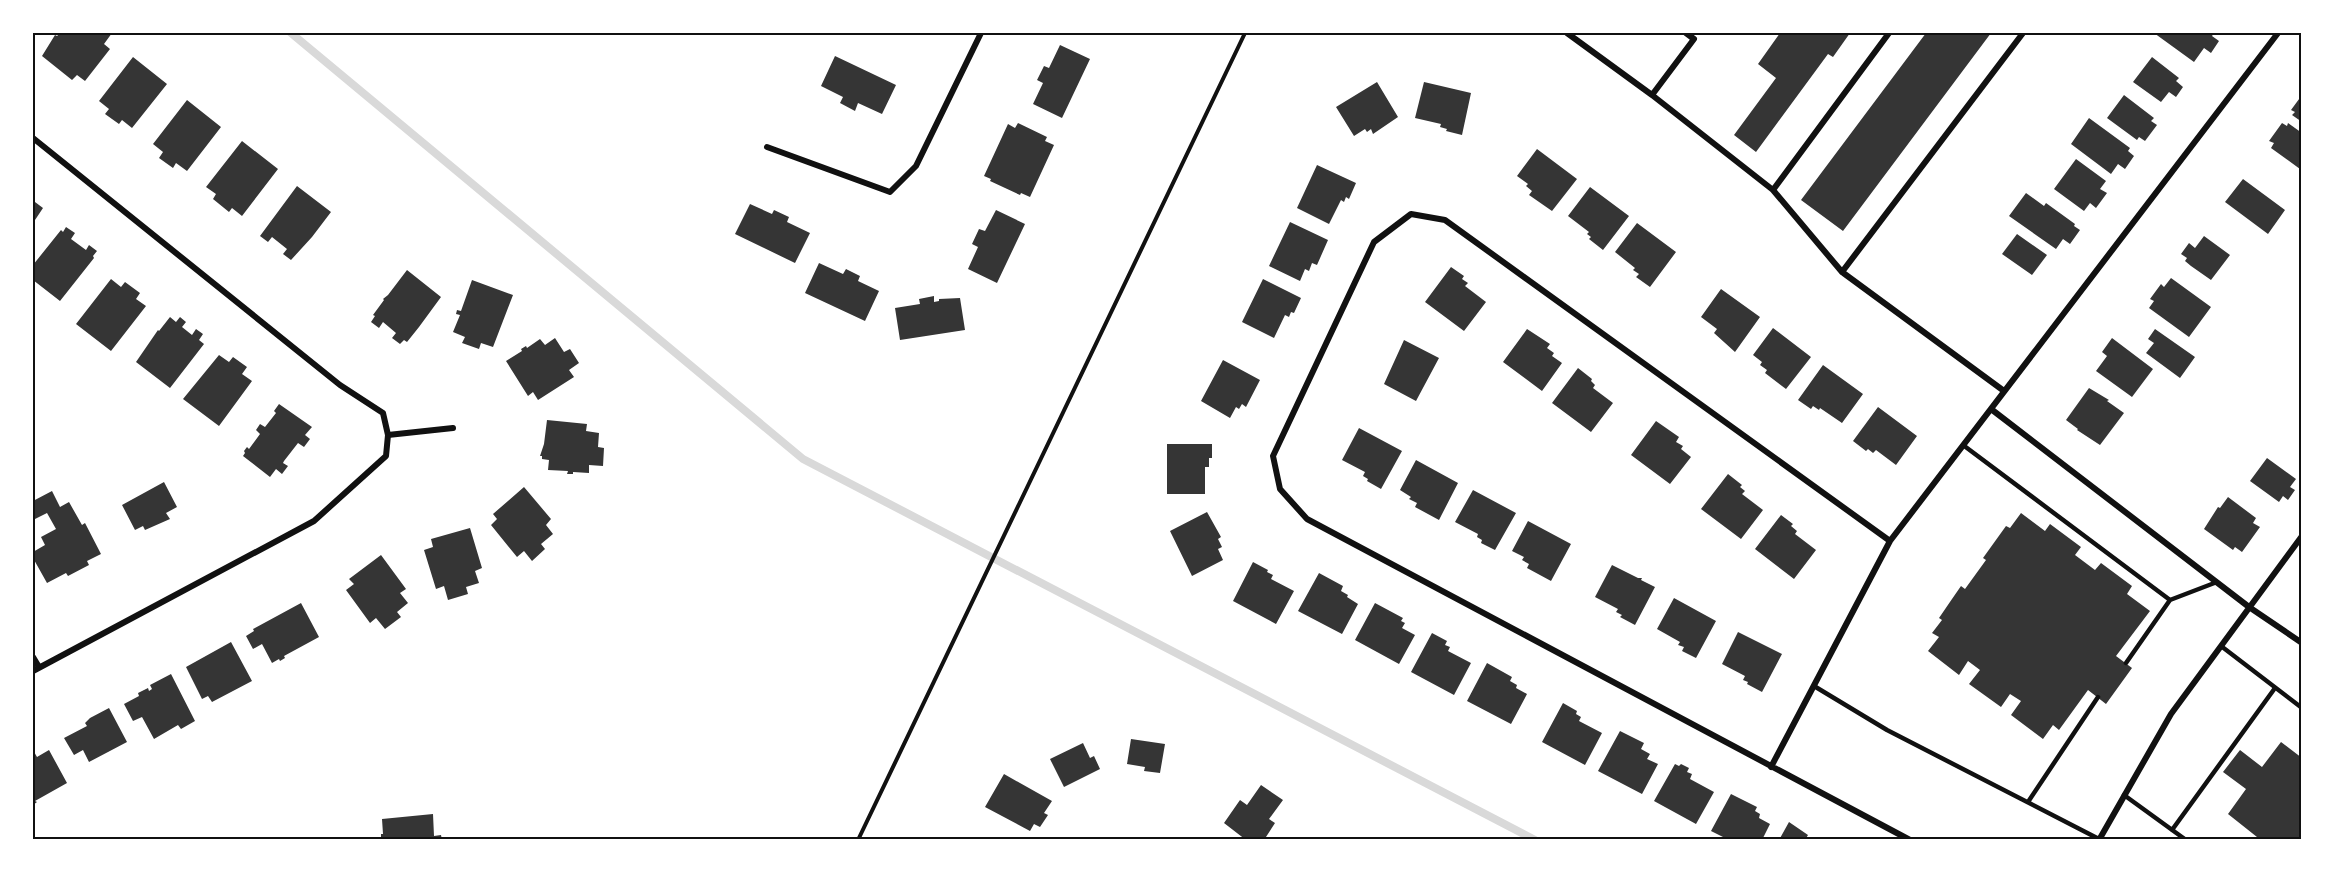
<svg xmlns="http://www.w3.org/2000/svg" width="2335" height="873" viewBox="0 0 2335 873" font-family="'Source Sans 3',sans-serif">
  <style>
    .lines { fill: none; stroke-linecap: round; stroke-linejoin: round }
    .stream { stroke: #d9d9d9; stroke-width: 8 }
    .building { fill: #353535 }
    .path { stroke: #111; stroke-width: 4 }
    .service { stroke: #111; stroke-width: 4.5 }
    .minor { stroke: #111; stroke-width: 6 }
    .neatline { fill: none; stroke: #111; stroke-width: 2 }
  </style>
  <rect width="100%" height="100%" fill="#fff"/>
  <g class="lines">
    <path class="stream" d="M291,33L803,459L1535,840"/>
  </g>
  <path class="building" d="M60,33H112L104,44L110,49L85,81L77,75L72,80L42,56L55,35L57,36Z
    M1780,33H1850L1833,57L1828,54L1756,152L1734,135L1776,78L1758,64Z
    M1926,33H1991L1843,231L1801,200Z
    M2154,33H2214L2212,36L2219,41L2211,53L2204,48L2194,62Z
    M1060,45L1090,59L1062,118L1033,104L1043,83L1037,80L1044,66L1049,68Z
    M835,56L896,85L882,114L858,103L855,111L840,103L843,97L821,86Z
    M133,57L167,84L132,128L122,120L119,124L105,114L109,109L99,101Z
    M2152,57L2179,78L2176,81L2183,87L2176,97L2169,92L2161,102L2133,82Z
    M1377,82L1398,117L1373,134L1371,129L1367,132L1365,129L1354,136L1336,107Z
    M1424,82L1471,93L1462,135L1446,131L1447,129L1440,127L1441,124L1415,118Z
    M2124,95L2154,118L2151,121L2157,125L2145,141L2139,137L2137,140L2107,118Z
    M2302,95V122L2292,115L2295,112L2291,110Z
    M187,100L221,127L187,171L176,163L173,168L159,158L163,152L153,144Z
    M2089,118L2130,148L2128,151L2134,156L2125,169L2118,164L2111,174L2071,144Z
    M1018,123L1047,137L1045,141L1054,145L1030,197L1021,193L1020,195L990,181L991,179L984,176L1008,124L1015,128Z
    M2282,123L2287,126L2288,123L2302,133L2300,169L2271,148L2274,143L2269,141Z
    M242,141L278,169L242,216L232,208L229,212L213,199L216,194L206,187Z
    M1537,149L1577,179L1552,211L1529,195L1532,191L1526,186L1528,184L1517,176Z
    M2076,159L2106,181L2100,189L2107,193L2096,208L2090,203L2084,211L2054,189Z
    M1317,165L1356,183L1349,199L1346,197L1344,202L1341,200L1329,224L1297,208Z
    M2243,179L2285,210L2268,234L2225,202Z
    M297,186L331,212L312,237L291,260L283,254L287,249L272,237L268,242L260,236Z
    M1590,187L1629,216L1603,250L1589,239L1591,237L1587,234L1589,232L1568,216Z
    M2026,193L2044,206L2046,203L2075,224L2074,226L2080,230L2070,244L2063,239L2056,249L2009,216Z
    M35,202L43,208L33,223V205Z
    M750,204L772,214L774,210L789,217L787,222L810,233L795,263L735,234Z
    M996,210L1025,224L997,283L968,269L978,247L972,244L979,229L985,231Z
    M1290,222L1328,240L1317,265L1312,263L1309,271L1305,269L1300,281L1269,266Z
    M1637,223L1676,252L1650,287L1636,277L1639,274L1633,270L1635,268L1615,252Z
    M66,227L75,233L71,239L86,250L89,245L97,251L93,256L94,258L60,301L33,280V265L61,230L63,232Z
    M2017,234L2047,255L2032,275L2002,254Z
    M2204,236L2230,255L2211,280L2191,266L2185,261L2187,258L2181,254L2189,243L2195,248Z
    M819,263L843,274L846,269L860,276L858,281L879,291L865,321L805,293Z
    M1451,267L1464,276L1462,279L1468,283L1465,286L1486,302L1464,331L1425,302Z
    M407,270L441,297L419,327L407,342L404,340L400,344L392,338L396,333L383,322L379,328L371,322L375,316L373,315L384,300L383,299L388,295Z
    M2171,278L2211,307L2189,337L2149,308L2154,301L2150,299L2161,284L2164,287Z
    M111,279L121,287L125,282L140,293L136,299L146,306L111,351L76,324Z
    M1263,279L1301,298L1294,313L1291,312L1289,317L1285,315L1274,338L1242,322Z
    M472,280L513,295L493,347L481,343L479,349L462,343L465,337L453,332L460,315L456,314L457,310L461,311Z
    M1721,289L1760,317L1735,352L1714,333L1717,329L1701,317Z
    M934,296V302L939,301V299L960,298L965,330L900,340L895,308L920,304L919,299Z
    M170,317L176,322L180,317L186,322L182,327L192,335L196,329L203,334L199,340L204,344L170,388L136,362L158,330L159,331Z
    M1773,328L1811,357L1786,389L1765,373L1767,370L1760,365L1762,362L1753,355Z
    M1527,329L1550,344L1547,348L1554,353L1552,356L1562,363L1542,391L1503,362Z
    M2155,329L2195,357L2180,378L2146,353L2154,343L2148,339Z
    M555,338L564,352L570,349L579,363L569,370L574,377L538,400L533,392L528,396L506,361L522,351L521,349L526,346L527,348L540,339L545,345Z
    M2112,338L2153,369L2132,397L2096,371L2107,356L2102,352Z
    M1404,340L1439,358L1416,401L1384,384Z
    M219,355L229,362L233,357L247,367L242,374L252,381L219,426L183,399Z
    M1223,360L1260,380L1246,407L1242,404L1239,409L1236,407L1230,418L1201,401Z
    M1823,365L1863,394L1842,423L1820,408L1819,410L1813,406L1811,409L1798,400Z
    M1578,368L1592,379L1591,381L1595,385L1593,388L1613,403L1591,432L1552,403Z
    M2089,388L2109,400L2107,401L2124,413L2100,445L2077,430L2078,429L2066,420Z
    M279,404L312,427L305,435L310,439L304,447L298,443L284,461L283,463L288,466L282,474L276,469L270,477L243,456L245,453L244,451L247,447L249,449L260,434L256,430L260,424L265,427L276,413L274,411Z
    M1878,407L1917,436L1896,465L1876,450L1873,453L1868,449L1866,451L1853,441Z
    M547,420L587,424L586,431L599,433L598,447L604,448L603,466L589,465V473L573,472V474H567L568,471L548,470L549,460L542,459V456H540L544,444Z
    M1656,421L1679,437L1676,442L1683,446L1681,449L1691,457L1670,484L1631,455Z
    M1359,428L1402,451L1381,489L1367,481L1368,479L1363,476L1365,472L1342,460Z
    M1167,444H1212V458H1209V467H1205V494H1167Z
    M2267,458L2296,479L2290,487L2295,490L2288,500L2283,496L2279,502L2250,481Z
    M1416,460L1458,483L1439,520L1415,507L1417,503L1409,499L1411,497L1400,490Z
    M1728,474L1742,485L1740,487L1745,491L1742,494L1763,510L1741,539L1701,509Z
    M164,482L177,507L166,513L170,519L145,530L143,526L135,530L122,505Z
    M524,487L551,519L546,525L553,534L541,544L545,549L532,561L524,551L517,557L491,525L497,519L493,514Z
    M1473,490L1516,513L1495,550L1481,543L1482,540L1477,537L1478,534L1455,522Z
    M52,491L60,507L69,502L82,525L85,523L101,554L87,561L89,565L68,576L66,573L47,583L33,558V552L45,545L41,537L56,529L47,513L33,520V501Z
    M2228,497L2256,518L2253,523L2260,527L2242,552L2235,547L2233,550L2204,529L2218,507L2220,508Z
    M1207,512L1221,537L1218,539L1222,547L1218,549L1223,560L1192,576L1170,531Z
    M2021,513L2045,531L2050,524L2081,547L2075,555L2095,570L2101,563L2132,586L2127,594L2150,611L2116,656L2132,668L2106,704L2088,690L2059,730L2053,725L2043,739L2011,715L2021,701L2010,694L2001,707L1969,684L1980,670L1968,661L1959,675L1928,651L1939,637L1932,633L1942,620L1939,618L1952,599L1961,586L1965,589L1986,560L1983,558L2006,526L2010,528Z
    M1781,515L1793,524L1791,526L1797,531L1795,534L1816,550L1794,579L1755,549Z
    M1528,521L1571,544L1551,581L1527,568L1529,564L1522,560L1524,557L1512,551Z
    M470,528L482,568L475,571L479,583L466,587L468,594L448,600L444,586L436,589L424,550L433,547L431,539Z
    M381,555L406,589L400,593L408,603L397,612L401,617L385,629L376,618L370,623L346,590L354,584L349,579Z
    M1253,562L1268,570L1267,572L1273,575L1271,579L1294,591L1276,624L1233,601Z
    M1612,565L1638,578H1642L1641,580L1655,587L1635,625L1620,617L1622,615L1616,612L1618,609L1595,597Z
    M1319,573L1343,586L1341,591L1348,595L1347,597L1358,604L1342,634L1298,611Z
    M1674,598L1716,621L1696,658L1682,651L1684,647L1678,645L1680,642L1657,629Z
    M301,603L319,637L284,656L285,658L280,661L279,659L272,663L262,644L253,649L246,636L254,631L253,629Z
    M1375,603L1403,618L1401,621L1405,623L1402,628L1415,635L1399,664L1355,640Z
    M1738,632L1782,654L1762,692L1747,684L1748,682L1743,680L1745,676L1722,664Z
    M1432,633L1447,641L1445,645L1450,647L1448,651L1471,663L1454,695L1411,672Z
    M231,642L252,681L212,702L208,696L202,699L186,667Z
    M1487,663L1512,677L1510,681L1517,685L1516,688L1527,694L1511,724L1467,701Z
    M171,674L195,721L181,729L178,725L154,739L142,717L133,721L124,704L139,696L138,693L148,688L149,691L152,689L150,685Z
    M1563,703L1577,711L1576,714L1581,717L1579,721L1602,733L1585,765L1542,742Z
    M109,708L127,742L89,762L83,750L74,755L64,738L87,726L85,723L90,718Z
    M1620,731L1644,743L1641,749L1650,754L1647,759L1658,764L1642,794L1598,771Z
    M1131,739L1165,744L1160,773L1144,771L1145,767L1127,764Z
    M2281,742L2302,758V840H2255L2257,837L2228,814L2246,789L2223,772L2240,750L2262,767Z
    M1083,743L1090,758L1094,756L1100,769L1064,787L1050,759Z
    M33,750L37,757L49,750L67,783L35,801L37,802L33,805Z
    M1675,764L1679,766L1681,764L1689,768L1687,772L1692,774L1690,779L1714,792L1696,824L1654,801Z
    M1004,774L1052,801L1044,813L1048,815L1040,827L1034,824L1030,831L985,807Z
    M1261,785L1283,800L1269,819L1275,823L1264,840H1246L1224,823L1240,800L1247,805Z
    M1731,794L1757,807L1755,811L1760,814L1759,818L1770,824L1762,840H1729L1711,831Z
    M433,814L434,836L441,835L442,840H381V834H383L382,819Z
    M1789,822L1808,835L1805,840H1779Z"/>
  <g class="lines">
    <path class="path" d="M858,840L1245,33"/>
    <path class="service" d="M1963,445L2170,600
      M2221,646L2302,708
      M2126,663L2170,600L2217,582
      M1814,686L1887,730L2099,839
      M2124,795L2186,840
      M2028,802L2098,697
      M2172,830L2275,688"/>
    <path class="minor" d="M1567,33L1652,95L1773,190L1842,272L2023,33
      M1652,95L1694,39L1686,33
      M33,138L340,385L383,413L388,435L386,456L314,521L33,671
      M767,147L890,192L916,166L981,33
      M1773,190L1889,33
      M1842,272L2004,391
      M1991,409L2249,607L2302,643
      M388,435L453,428
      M1890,541L1445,220L1411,214L1374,242L1273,456L1280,489L1307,519L1910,840
      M33,657L39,667
      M1771,767L1890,541L2278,33
      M2099,840L2171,714L2302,536"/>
  </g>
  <rect width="2335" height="873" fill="none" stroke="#ffffff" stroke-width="69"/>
  <rect x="34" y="34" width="2266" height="804" class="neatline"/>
</svg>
